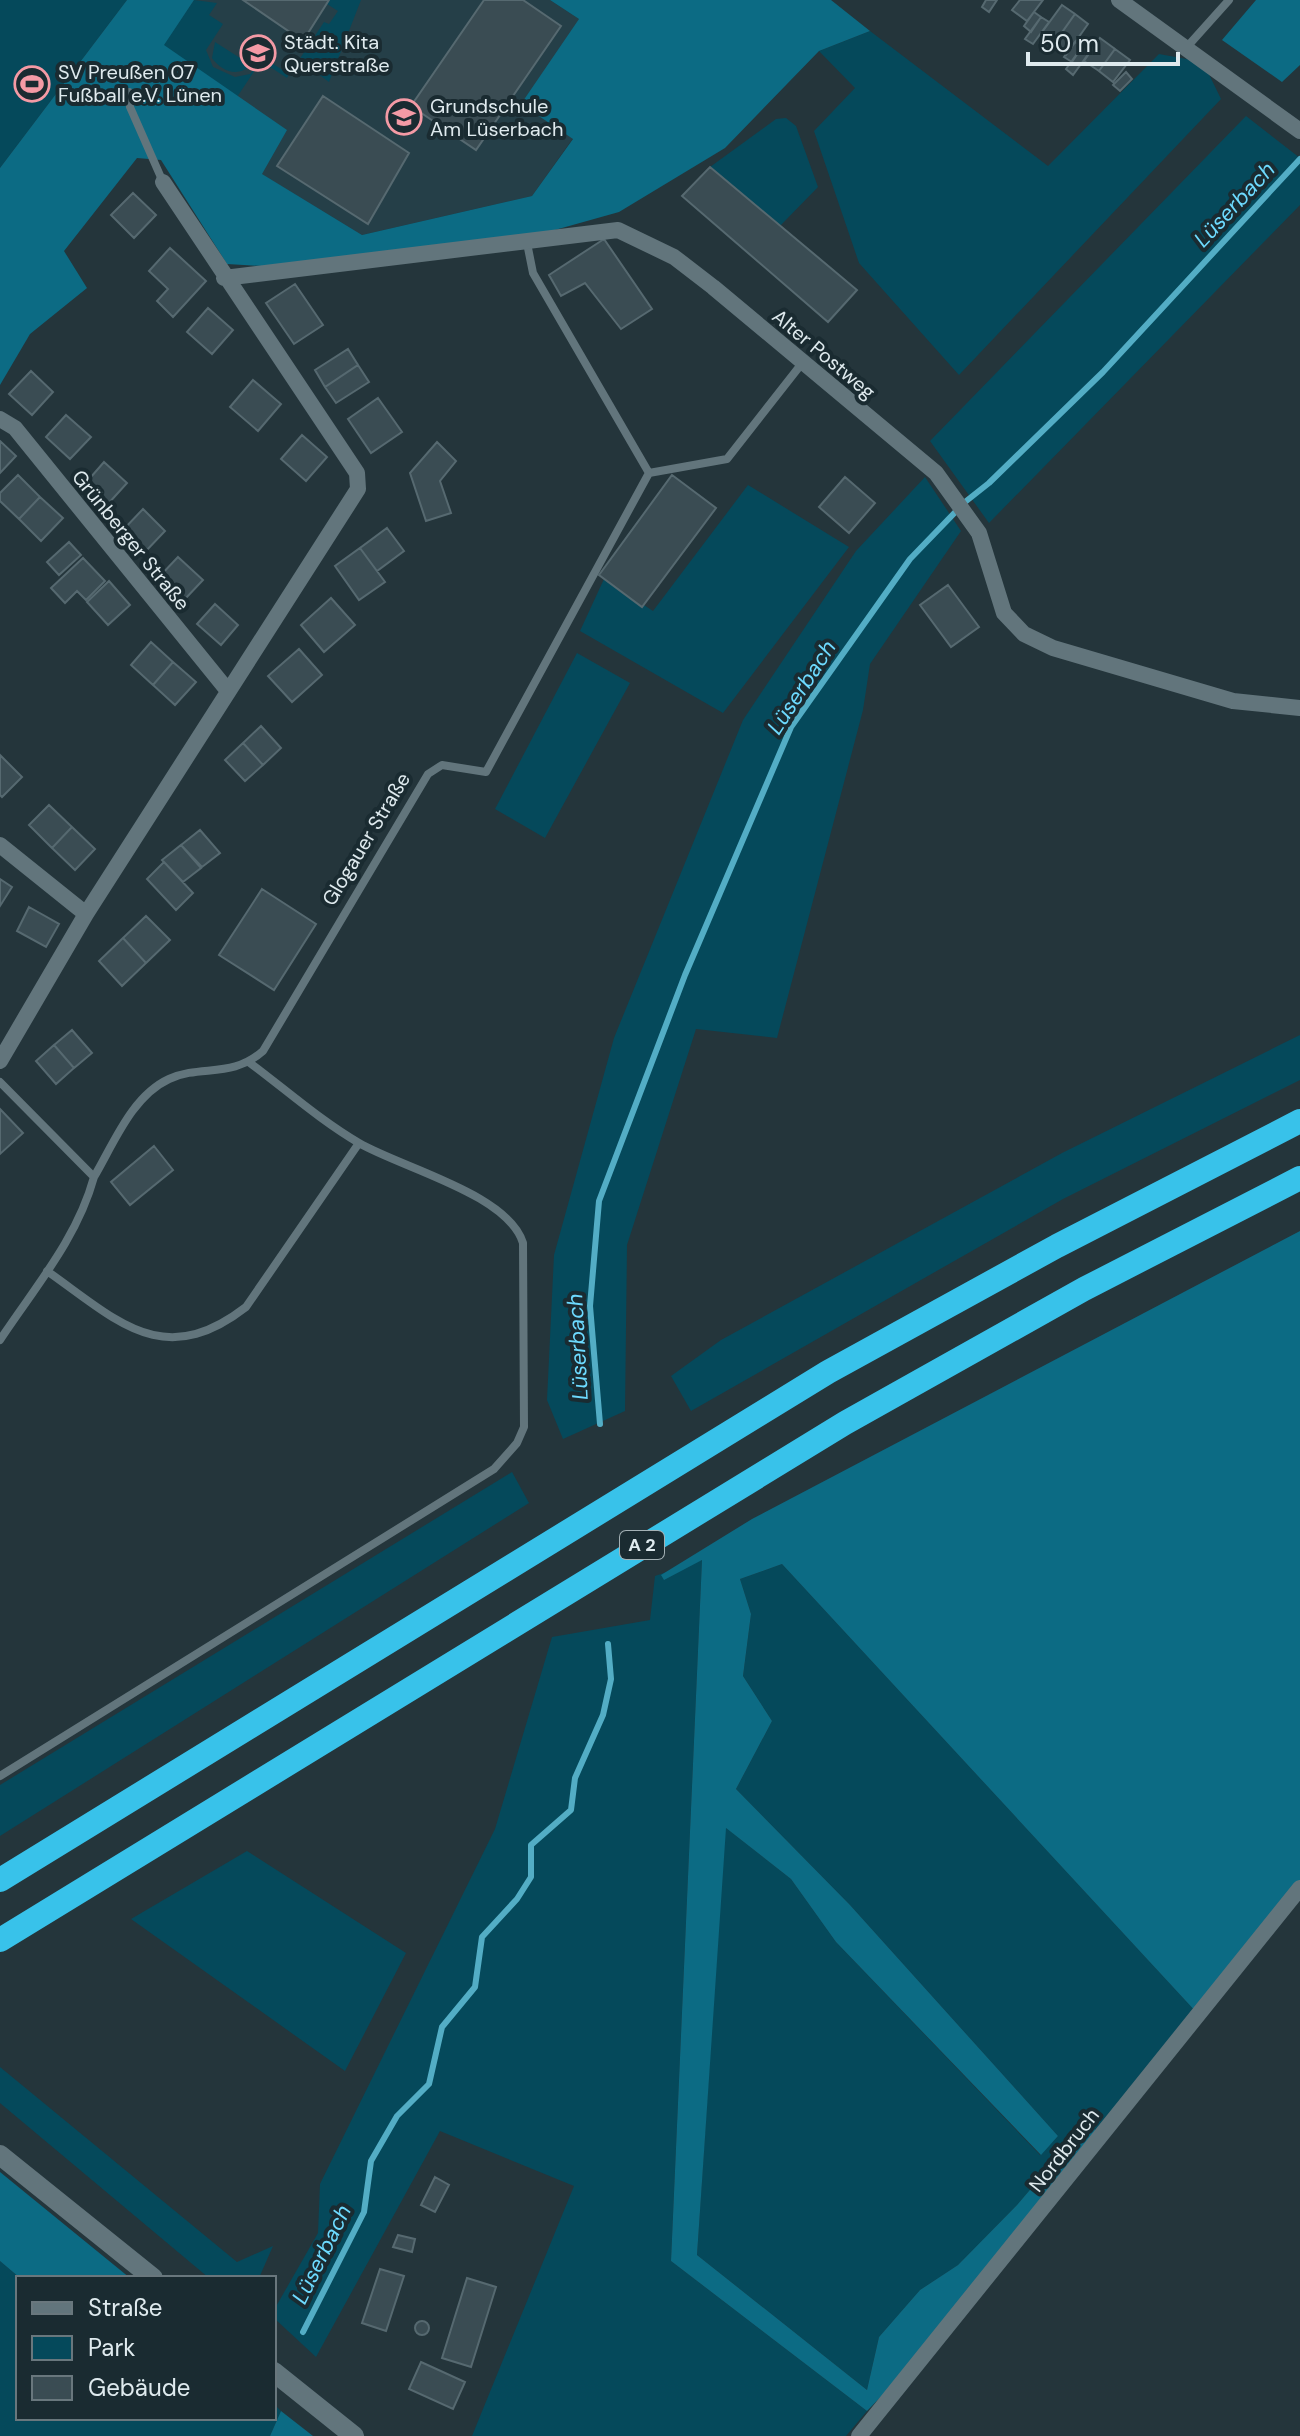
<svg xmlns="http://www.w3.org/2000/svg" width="1300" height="2436" viewBox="0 0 1300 2436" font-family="'DM Sans',sans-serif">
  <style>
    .built { fill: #253f48 }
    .green { fill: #05495b }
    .forest { fill: #0c6b84 }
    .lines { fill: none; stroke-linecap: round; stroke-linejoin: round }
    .stream { stroke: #53adc5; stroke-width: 6 }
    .building { fill: #3a4c53; stroke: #566970; stroke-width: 2 }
    .service { stroke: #62757c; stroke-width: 8 }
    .minor { stroke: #62757c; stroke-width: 16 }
    .secondary { stroke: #62757c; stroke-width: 20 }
    .motorway { stroke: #38c2ea; stroke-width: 24 }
    .labels { text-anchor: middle; stroke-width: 8; stroke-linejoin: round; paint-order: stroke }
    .shield { fill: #1a2b31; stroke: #a4b1b5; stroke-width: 2 }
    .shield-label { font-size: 18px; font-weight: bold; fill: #dfeaee }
    .poi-label { font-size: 20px; fill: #dfeaee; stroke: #1a2b31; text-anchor: start }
    .street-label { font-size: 20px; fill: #dfeaee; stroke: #1a2b31 }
    .water-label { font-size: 22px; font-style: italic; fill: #6ddafe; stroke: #1a2b31 }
  </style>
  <rect width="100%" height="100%" fill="#24353b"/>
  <path class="built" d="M194,0H550L579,19L573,138L532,196L362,235L261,174L237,97L163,45Z"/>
  <path class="green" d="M0,0H127L0,168Z
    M194,0L217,3L209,15L223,24L206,50L213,67L235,77L250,74L262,57L289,74L287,78L261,61L237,97L163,45Z
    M329,0H361L329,82L299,60L324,22L329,24L338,11L327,4Z
    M870,31L1048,166L1159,54L1203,62L1221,99L959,375L859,263L814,131L855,88L819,51Z
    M215,42L251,65C238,78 221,71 212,58Z
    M1246,116L1300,158V205L989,523L930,441Z
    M786,118L796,126L818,187L780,226L710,167L776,119Z
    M925,477L961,531L870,664L863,710L777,1038L696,1029L627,1245L625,1411L563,1439L547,1400L554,1255L614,1038L743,720L856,551Z
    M748,485L849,547L723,713L580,631L604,579L653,611Z
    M577,653L630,683L545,838L495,809Z
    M1300,1035V1080L1063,1199L691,1411L671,1376L721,1340L1062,1153Z
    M512,1472L529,1503L0,1836V1785Z
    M702,1560L671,2261L867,2411L846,2436H472L574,2186L440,2131L316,2357L274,2318V2310L318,2233L320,2184L495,1829L552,1637L650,1620L655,1576Z
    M782,1564L1197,2013L1101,2135L1087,2123L1017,2205L958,2265L920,2290L879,2337L867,2390L697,2255L725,1827L791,1879L836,1942L1040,2155L1058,2136L850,1905L736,1789L772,1721L743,1676L751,1614L740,1579Z
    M247,1851L406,1953L345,2071L131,1919Z
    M0,2067L237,2262L273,2246L259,2278H209L0,2103Z
    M0,2261L20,2278L18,2418H274V2404L281,2411L270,2436H0Z"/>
  <path class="forest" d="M127,0H194L164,45L287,130L262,174L362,235L532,196L573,139L521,104L579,19L550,0H831L870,31L819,51L725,148L619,212L537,235L262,266L227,264L161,160L137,158L64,251L87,288L30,334L0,385V168Z
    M1256,0H1300V65L1282,82L1222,40Z
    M1300,1231V1884L1197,2013L782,1564L740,1579L751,1614L743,1676L772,1721L736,1789L850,1905L1058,2136L1041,2155L836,1942L791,1879L726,1828L697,2255L867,2390L879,2337L920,2290L958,2265L1017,2205L1087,2123L1101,2135L943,2333L867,2411L671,2261L702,1560L664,1580L661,1575L752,1519Z
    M0,2172L130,2278H20L0,2261Z
    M281,2411L313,2436H270Z"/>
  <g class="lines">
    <path class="stream" d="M600,1424L590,1306L599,1201L685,975L791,727L910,559L965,502L989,483L1103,372L1300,159
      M303,2332L364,2212L371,2161L397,2116L429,2084L442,2027L475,1987L482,1937L517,1899L531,1877V1845L571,1810L575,1778L603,1715L611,1679L608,1644"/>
  </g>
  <path class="building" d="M243,0H329L303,41Z
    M484,0H523L561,26L476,150L411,106Z
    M986,0H997L989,12L982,7Z
    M1020,0H1043L1027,21L1012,10Z
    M1062,5L1075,14L1053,45L1040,35Z
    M1034,12L1041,17L1031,32L1024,26Z
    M1075,14L1088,24L1066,55L1053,45Z
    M1041,17L1049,22L1033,44L1025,39Z
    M1100,38L1115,49L1099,71L1084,61Z
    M1075,42L1082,47L1072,62L1064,57Z
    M1082,47L1089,53L1073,75L1066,69Z
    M1115,49L1130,60L1113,82L1099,71Z
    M1126,72L1132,79L1120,91L1113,85Z
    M323,96L409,153L368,224L277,166Z
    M710,167L857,290L828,322L682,196Z
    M133,193L156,215L134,238L111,215Z
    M604,239L652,309L621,329L585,283L561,296L549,275Z
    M170,248L206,281L173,317L157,301L168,289L149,271Z
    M295,284L323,325L294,344L266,303Z
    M208,308L233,330L212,354L187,332Z
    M348,349L358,365L325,387L315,370Z
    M358,365L369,382L336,403L325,387Z
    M31,371L53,392L32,415L9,394Z
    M253,380L281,404L258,431L230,407Z
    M378,398L402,432L371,453L348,419Z
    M66,415L91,437L70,459L46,437Z
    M302,435L327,457L306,481L281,459Z
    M0,441L16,456L0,473Z
    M437,442L456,461L440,481L451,513L426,521L410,473Z
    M104,462L127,483L107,505L84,485Z
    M18,475L40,497L19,519L0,501V493Z
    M672,475L716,508L642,607L599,575Z
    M845,477L875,503L849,533L819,507Z
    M40,497L63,518L41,541L19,519Z
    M143,509L165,531L144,553L122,531Z
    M387,528L404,551L377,571L360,548Z
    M69,542L81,555L59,575L47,562Z
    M360,548L385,582L359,600L335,566Z
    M178,557L203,580L184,600L159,577Z
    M83,558L105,581L86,600L77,591L65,603L51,588Z
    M109,581L130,605L108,625L87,602Z
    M948,585L979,627L951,647L920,605Z
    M331,598L355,625L324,652L301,625Z
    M215,604L238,625L221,645L197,624Z
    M151,642L173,662L153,685L131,665Z
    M299,649L322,675L292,702L268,676Z
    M173,662L196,682L175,705L153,685Z
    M261,726L281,748L263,765L243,743Z
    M243,743L263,765L245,781L225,760Z
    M0,755L22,777L2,797L0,795Z
    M49,805L72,827L52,848L29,825Z
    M72,827L95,849L75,870L52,848Z
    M200,830L220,853L202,867L181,845Z
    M181,845L201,868L183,882L162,860Z
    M164,862L193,893L176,910L147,879Z
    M0,879L12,887L0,906Z
    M262,889L316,924L274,990L219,955Z
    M29,907L59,924L46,947L17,931Z
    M146,916L170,940L146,963L123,938Z
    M123,938L146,963L122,986L99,961Z
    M72,1030L92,1053L74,1068L54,1045Z
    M54,1045L74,1068L56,1084L36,1061Z
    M0,1109L23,1133L0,1154Z
    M154,1146L173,1170L130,1205L111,1182Z
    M435,2177L449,2185L435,2212L421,2205Z
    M398,2235L415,2239L412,2252L393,2247Z
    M380,2269L404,2276L386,2331L362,2323Z
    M467,2278L496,2287L471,2367L442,2358Z
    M415 2328a7 7 0 1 1 14 0a7 7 0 1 1-14 0Z
    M421,2362L465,2382L453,2409L409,2389Z"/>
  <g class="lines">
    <path class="service" d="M1186,48L1229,0
      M129,92L130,107L163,182
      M527,243L533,273L649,473
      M0,1082L94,1177C114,1143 132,1096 169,1079C202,1064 231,1079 263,1051L428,774L442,765L486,772L649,473L727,459L803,362
      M47,1271C118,1321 163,1371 246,1307L359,1143
      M0,1340C35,1287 77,1239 94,1177
      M0,1776L494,1469L517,1443L524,1427L523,1243C508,1194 402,1168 359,1143C321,1121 285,1089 250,1063"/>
    <path class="minor" d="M1119,0L1300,131
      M224,278L618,230L674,257L713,287L936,473L979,533L1004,613L1024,634L1053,648L1233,701L1300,708
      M0,419L15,428L228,691
      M0,845L86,914
      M0,1061L86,914L358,489L357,473L163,182
      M859,2436L1300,1888"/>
    <path class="secondary" d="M0,2155L153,2278
      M274,2372L354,2436"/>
    <path class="motorway" d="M0,1880L828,1372L1057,1246L1300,1121
      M0,1940L845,1423L1084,1289L1300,1178"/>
  </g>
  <defs>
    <symbol id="school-ring" viewBox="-11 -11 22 22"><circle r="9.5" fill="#1a2b31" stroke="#f49aa5" stroke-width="1.5"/><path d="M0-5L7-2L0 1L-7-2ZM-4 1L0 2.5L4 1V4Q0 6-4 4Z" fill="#f49aa5"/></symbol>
    <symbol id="stadium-ring" viewBox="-11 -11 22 22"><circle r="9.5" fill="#1a2b31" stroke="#f49aa5" stroke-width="1.5"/><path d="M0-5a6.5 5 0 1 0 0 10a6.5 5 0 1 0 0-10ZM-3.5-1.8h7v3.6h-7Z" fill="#f49aa5"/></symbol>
  </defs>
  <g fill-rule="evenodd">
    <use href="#school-ring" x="238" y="33" width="40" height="40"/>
    <use href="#stadium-ring" x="12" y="64" width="40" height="40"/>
    <use href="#school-ring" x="384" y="97" width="40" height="40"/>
  </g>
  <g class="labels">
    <rect class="shield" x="620" y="1531" width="44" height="28" rx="6"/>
    <g class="shield-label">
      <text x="642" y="1551">A 2</text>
    </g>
    <g class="poi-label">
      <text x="284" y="49">Städt. Kita<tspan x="284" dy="23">Querstraße</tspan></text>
      <text x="58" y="79">SV Preußen 07<tspan x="58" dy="23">Fußball e.V. Lünen</tspan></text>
      <text x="430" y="113">Grundschule<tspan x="430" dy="23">Am Lüserbach</tspan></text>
    </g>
    <g class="street-label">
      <text transform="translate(824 354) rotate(40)" y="7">Alter Postweg</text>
      <text transform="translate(131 540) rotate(51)" y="7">Grünberger Straße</text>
      <text transform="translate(366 839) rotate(-59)" y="7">Glogauer Straße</text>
      <text transform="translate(1064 2150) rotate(-52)" y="7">Nordbruch</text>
    </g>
    <g class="water-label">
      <text transform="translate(1234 204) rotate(-47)" y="8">Lüserbach</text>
      <text transform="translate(801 687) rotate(-57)" y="8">Lüserbach</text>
      <text transform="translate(577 1347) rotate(-93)" y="8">Lüserbach</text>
      <text transform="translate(321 2254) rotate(-64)" y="8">Lüserbach</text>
    </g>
  </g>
  <rect x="16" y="2276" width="260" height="144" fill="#1a2b31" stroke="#69777d" stroke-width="2"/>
  <rect x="32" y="2302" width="40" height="12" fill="#62757c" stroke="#69777d" stroke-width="2"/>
  <text x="88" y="2316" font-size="24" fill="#dfeaee">Straße</text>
  <rect x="32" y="2336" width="40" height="24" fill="#05495b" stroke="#69777d" stroke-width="2"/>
  <text x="88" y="2356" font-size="24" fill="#dfeaee">Park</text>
  <rect x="32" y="2376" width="40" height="24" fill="#3a4c53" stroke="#69777d" stroke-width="2"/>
  <text x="88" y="2396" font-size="24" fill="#dfeaee">Gebäude</text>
  <path d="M1028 52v12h150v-12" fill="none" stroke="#dfeaee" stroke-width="4"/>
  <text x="1040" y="52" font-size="24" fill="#dfeaee" stroke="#1a2b31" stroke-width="6" paint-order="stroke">50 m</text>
</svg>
